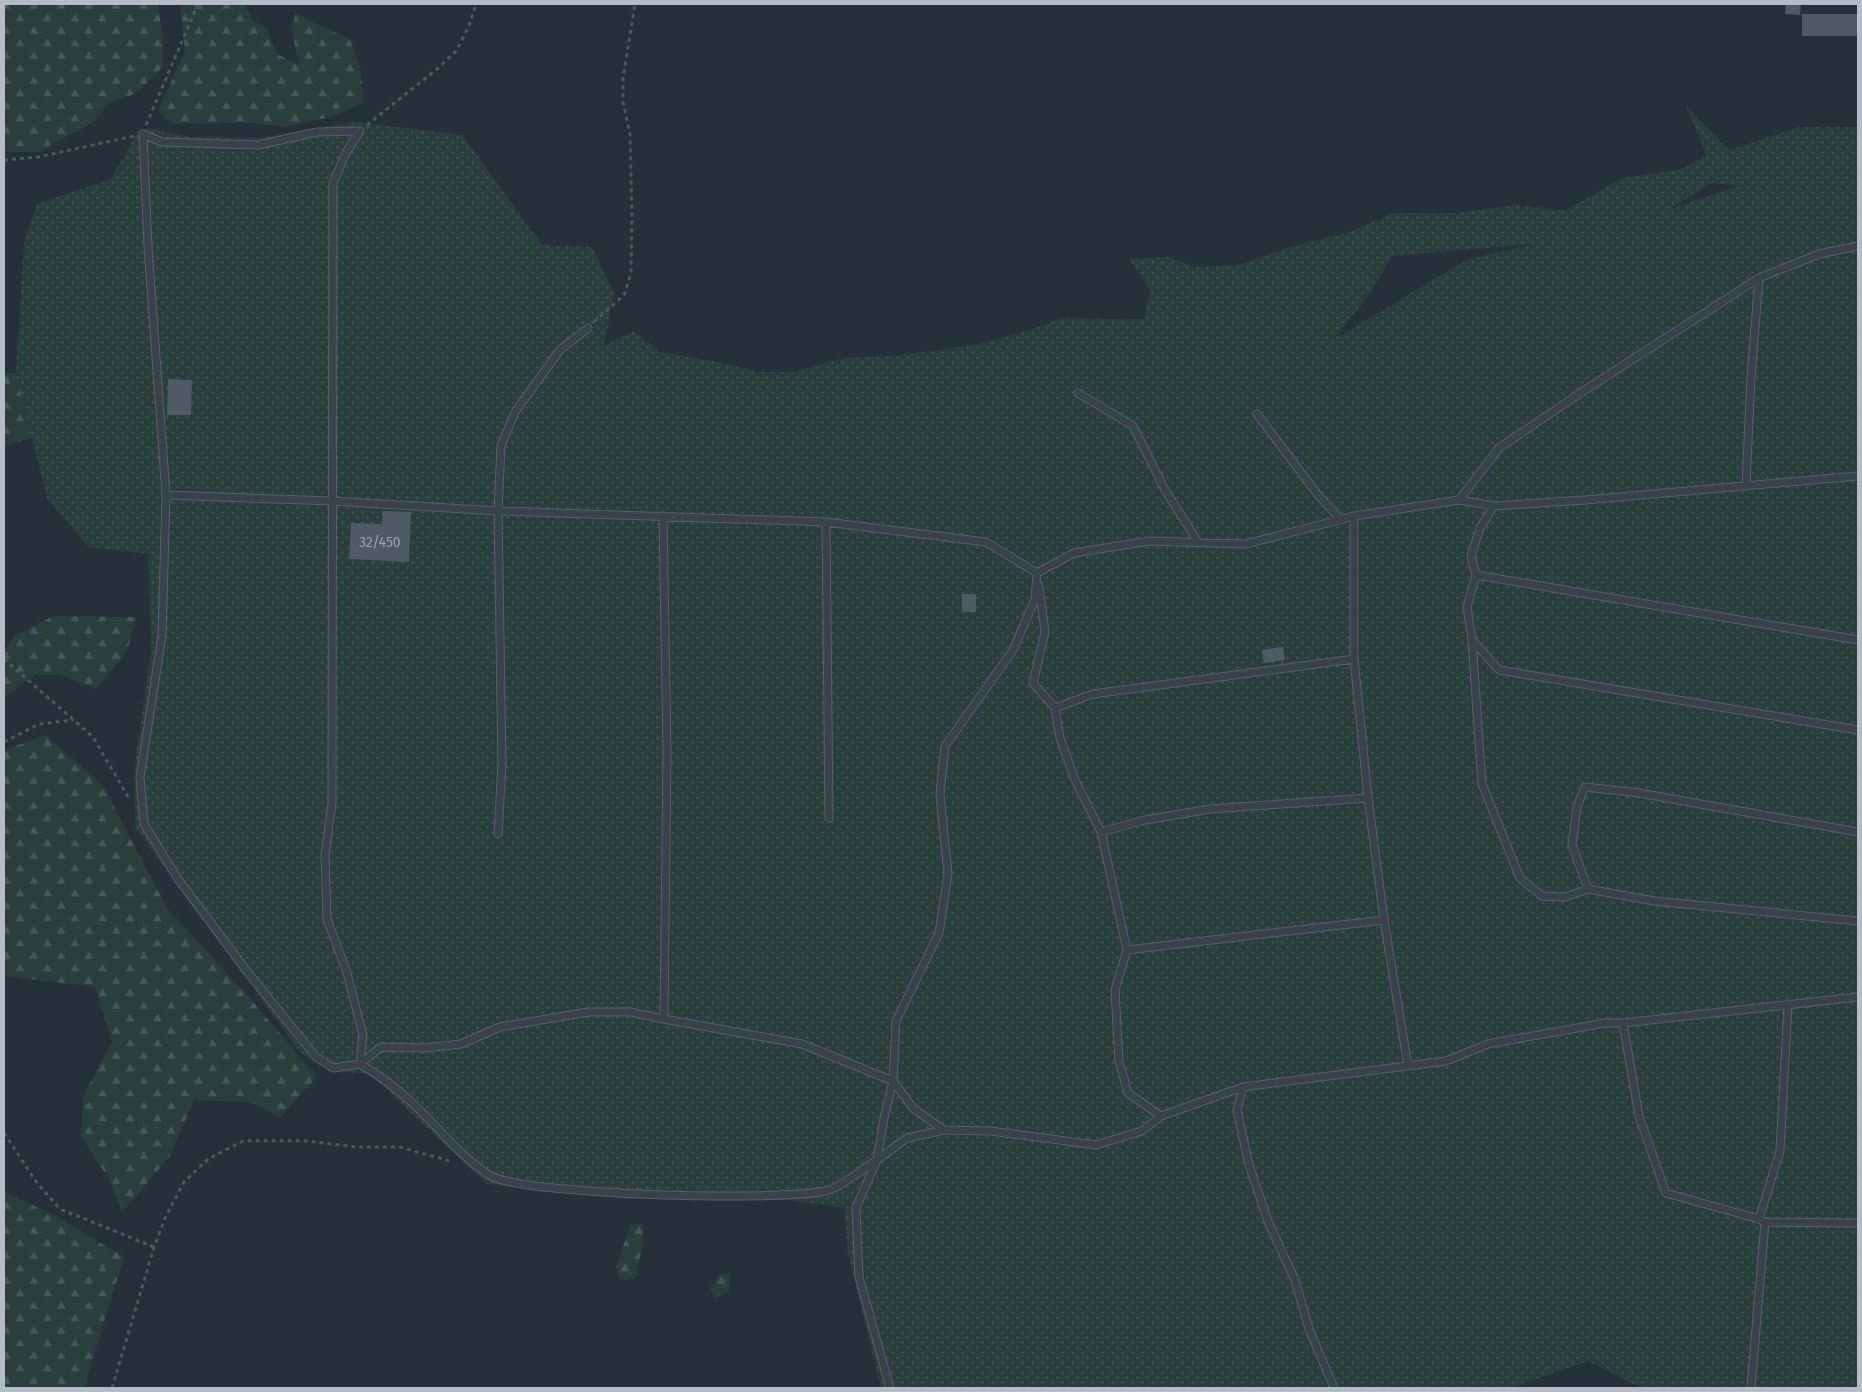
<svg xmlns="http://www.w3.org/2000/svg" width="1862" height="1392" viewBox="0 0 1862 1392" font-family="'Fira Sans Condensed',sans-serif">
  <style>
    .forest { fill: url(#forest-firs) }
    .park { fill: url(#park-dots); fill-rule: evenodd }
    .building { fill: #4e5b65 }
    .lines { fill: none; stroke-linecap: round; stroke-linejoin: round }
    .lane-casing { stroke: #576068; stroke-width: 9 }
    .path { stroke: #495b5b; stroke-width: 3; stroke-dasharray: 4 4; stroke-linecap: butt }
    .lane { stroke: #39424a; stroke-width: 7 }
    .labels { text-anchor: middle; stroke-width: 4; stroke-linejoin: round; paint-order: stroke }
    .number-label { font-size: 15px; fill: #9aa4ad }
  </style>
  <defs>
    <pattern id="forest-firs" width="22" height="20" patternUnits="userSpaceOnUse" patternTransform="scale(1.25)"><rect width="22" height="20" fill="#2a3e3c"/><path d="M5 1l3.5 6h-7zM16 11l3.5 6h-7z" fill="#465857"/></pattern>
    <pattern id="park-dots" width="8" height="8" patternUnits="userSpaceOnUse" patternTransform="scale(1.25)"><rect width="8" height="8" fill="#2a3e3c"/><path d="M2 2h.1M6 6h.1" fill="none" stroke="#465857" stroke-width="1.8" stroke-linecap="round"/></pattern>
  </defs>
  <rect width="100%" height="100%" fill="#253039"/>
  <path class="forest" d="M4,4H158L163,40V67L137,93L111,102L91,124L65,137L40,152H12L4,151Z
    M180,4H245L253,21L267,28L277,54L299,65L291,27L296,13L321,26L350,39L361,72L363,103L331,117L285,127L252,123L171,124L158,111L185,51Z
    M4,373H34L60,429L4,446Z
    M53,616L136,617L127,652L96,689L61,675H35L4,698V651L14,636Z
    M46,735L103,785L167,908L249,997L317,1077L280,1117L251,1102L194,1100L169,1157L122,1213L110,1181L81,1137L83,1096L112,1042L95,987L4,976V750Z
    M4,1192L56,1216L124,1257L84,1388H4Z
    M631,1224H644L642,1248L635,1279L620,1280L616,1267Z
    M730,1273L729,1292L715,1298L710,1288L720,1274Z"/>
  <path class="park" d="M1686,106L1729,150L1799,127H1858V1388H1641L1588,1361L1511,1388H881L848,1254L844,1208L781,1199H629L487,1184L369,1073L331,1072L300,1052L135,827L134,770L151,650L148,554L88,547L47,498L16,374L24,242L37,204L111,179L138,131L154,129L190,137L258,138L356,122L462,135L542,245L592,247L614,293L604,346L634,331L660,352L718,362L759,372H794L843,358L893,356L975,345L1020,333L1063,318L1144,319L1150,290L1129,259L1168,257L1195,267L1238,265L1290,247L1349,232L1394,213H1456L1516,205L1565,211L1622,178L1678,170L1707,156ZM1711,183L1739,186L1670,209ZM1534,244L1468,259L1343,334L1336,336L1372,291L1392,256Z"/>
  <path class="building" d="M1786,4H1801L1800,15L1785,14Z
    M1802,14H1858V36H1802Z
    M168,379L192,380L191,415H167Z
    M383,511L411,512L409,562L349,559L351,523L382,524Z
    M962,594H976V612H962Z
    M1283,647L1285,660L1264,663L1262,650Z"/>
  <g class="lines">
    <defs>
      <path id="lane" d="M360,131L347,151L333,183L332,803L325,855L327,919L347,973L363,1035L360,1064L333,1068L316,1057L246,970L178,879L144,824L140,777L162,636L166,495L148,247L143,134L162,142L258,145L317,132Z
        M1078,393L1133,426L1165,490L1198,542
        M1257,414L1318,495L1341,520
        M1746,485L1751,377L1759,278
        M166,495L333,501L498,511L826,522L986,542L1037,573L1074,553L1149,541L1246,544L1354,516L1459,500L1494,506L1585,500L1858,476
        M1459,500L1499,448L1588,388L1759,278L1819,254L1858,246
        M1494,506L1480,528L1471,556L1476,575L1467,607L1472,640L1499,670L1858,730
        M663,516L667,752L664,1019L802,1044L893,1081L896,1021L939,933L948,874L940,794L945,746L1013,650L1035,599L1037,573
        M1354,516V659L1368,798L1384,920L1408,1066
        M826,522L829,818
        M1476,575L1858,640
        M1039,586L1045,632L1033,683L1055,708
        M1472,640L1482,784L1520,878L1542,896L1565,897L1588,889L1654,901L1858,921
        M1101,832L1075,780L1060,738L1055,708L1093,694L1354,659
        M498,834L502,764L498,511L501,446L515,412L560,350L588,328
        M1588,889L1572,845L1577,807L1585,787L1639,793L1858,832
        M1127,950L1101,832L1145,820L1210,809L1368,798
        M664,1019L630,1012H588L500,1027L461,1044L424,1048L381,1047L360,1064C377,1074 394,1086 409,1100C436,1124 458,1155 489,1175C517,1195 797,1203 832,1189C844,1185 865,1167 877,1160L884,1118L893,1081L913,1108L944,1130
        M1623,1023L1639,1116L1666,1193L1759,1219L1765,1222L1858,1223
        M1243,1087L1237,1110L1249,1165L1269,1224L1295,1280L1309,1329L1334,1388
        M1161,1116L1128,1093L1119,1061L1115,990L1127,950L1384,920
        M1759,1219L1780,1151L1788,1004
        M890,1388L859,1277L856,1208L877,1160L907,1138L944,1130L991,1131L1096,1145L1142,1131L1161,1116L1243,1087L1446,1061L1488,1044L1605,1023H1623L1858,997
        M1751,1388L1765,1222"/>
    </defs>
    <use href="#lane" class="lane-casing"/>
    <path class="path" d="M146,125L198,4
      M367,125L437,69L456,51L469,26L476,4
      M4,160L38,157L134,136
      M594,322L624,295L631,273L632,217L630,134L623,102V78L635,4
      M4,659L93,737L130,800
      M4,742L39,724L73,720
      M4,1133L37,1183L60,1209L154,1247
      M112,1388L154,1247L166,1216L184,1182L208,1159L243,1141H306L358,1147H400L453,1162"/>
    <use href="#lane" class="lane"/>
  </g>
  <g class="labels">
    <g class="number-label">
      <text x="380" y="547">32/450</text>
    </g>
  </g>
  <rect width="1862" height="1392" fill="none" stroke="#b4bdc5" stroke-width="10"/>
</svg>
